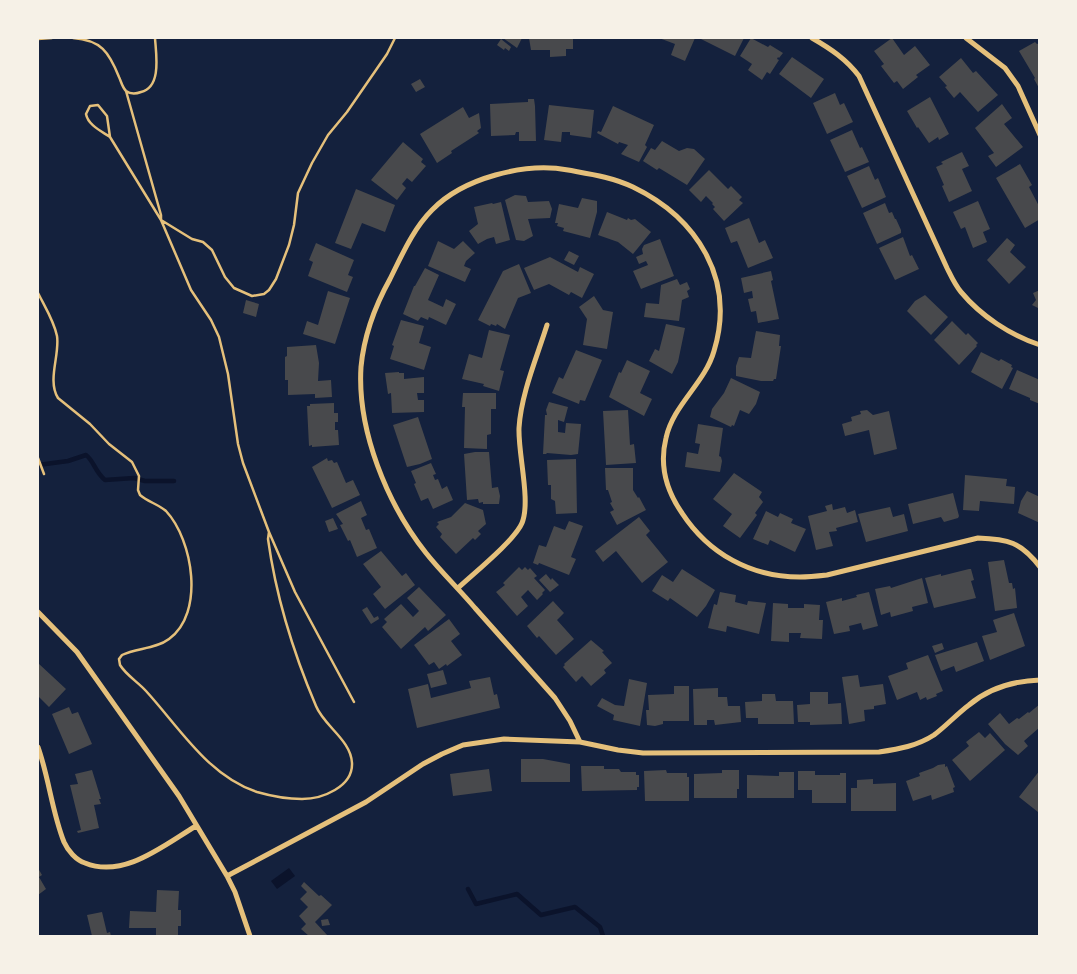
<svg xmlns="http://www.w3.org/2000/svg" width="1077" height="974" viewBox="0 0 1077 974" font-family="Jost,sans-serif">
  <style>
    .water { fill: #0b132b }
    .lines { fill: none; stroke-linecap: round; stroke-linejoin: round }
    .stream { stroke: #0b132b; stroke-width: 4.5 }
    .building { fill: #48494c }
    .path { stroke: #e5c07b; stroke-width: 2.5 }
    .minor { stroke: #e5c07b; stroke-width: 5 }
  </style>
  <rect width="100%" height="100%" fill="#14213d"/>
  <path class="water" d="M289,868L295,876L277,889L271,881Z"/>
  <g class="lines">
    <path class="stream" d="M38,465L68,461L86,455C94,461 95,472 105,480L134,478L145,481H174
      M468,889L476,904L517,894L541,915L575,907L600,927L603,936"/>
  </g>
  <path class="building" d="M503,38H522L517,48Z
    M529,38H573V49H566V56L550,57V50H531Z
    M659,38H695L685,61L671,55L675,44Z
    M701,38H744L735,56L701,39Z
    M751,38L768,47L770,45L783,53L779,58L778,57L777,59L779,60L770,74L767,72L762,80L748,70L752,64L740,56Z
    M892,38L904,55L915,46L930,65L916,75L918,77L903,89L897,81L894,83L881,66L884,64L874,51Z
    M501,39L511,47L509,51L505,48L504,50L497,45Z
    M1035,42L1037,44L1040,43V90L1034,79L1035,78L1019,51Z
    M792,57L824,79L811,98L779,74Z
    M961,58L973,73L976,71L998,95L978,112L960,92L954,98L945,87L947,86L939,77Z
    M420,79L425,87L416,92L411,84Z
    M835,93L840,105L844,103L853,122L827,134L813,103Z
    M930,97L949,134L939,140L938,137L929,143L918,127L917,128L907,111Z
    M528,99H534L535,106L536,141H519V132H516L515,135L491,136L490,104L528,102Z
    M1002,104L1012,118L1004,124L1023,147L996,167L988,156L994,153L975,128Z
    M549,105L594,110L591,138L570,135V132H562L561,142L544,140Z
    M613,106L654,125L645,145L647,147L639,162L621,154L628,145L619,142L618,144L597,133L598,131L601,132Z
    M463,107L469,118L479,113L481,128L477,131L479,133L451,151L452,153L437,163L420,134Z
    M852,130L860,148L862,147L869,162L845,172L830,140Z
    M662,141L679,151L687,148L694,149L705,159L687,185L659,168L657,170L643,161L651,148L655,150Z
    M403,142L423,159L421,162L426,166L412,182L407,178L402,184L406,188L397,200L371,180Z
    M962,152L969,166L962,169L972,191L949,202L942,186L944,185L936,167L943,164L941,162Z
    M1020,164L1032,185L1029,187L1040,208V219L1025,228L996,178Z
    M869,166L875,180L878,178L886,197L862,208L847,176Z
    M709,170L728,189L731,186L742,197L739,200L743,203L724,221L713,209L715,207L712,204L713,203L706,196L701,202L689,190Z
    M356,189L395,205L385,232L362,223L351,249L335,243Z
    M515,195L526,196L528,202L549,201L552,209L550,218L528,219L533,236L524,241L516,240L505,200Z
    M582,198L597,201V212L590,238L563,231L564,228L557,226L558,223H555L559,204L578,208Z
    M978,201L990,229L983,232L987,242L973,248L965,227L961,229L953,212Z
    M501,202L510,240L496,244L494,237L487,239L478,244L469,231L478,224L474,207L492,203L493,204Z
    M885,203L889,213L892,212L895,219H896L901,230V233L877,244L863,213Z
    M607,212L627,220L628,218L631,220L635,219L651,232L633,254L618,242L598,235Z
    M749,218L759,243L765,240L773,258L748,268L737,241L731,243L725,228Z
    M903,237L910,256L912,255L919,269L895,280L879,248Z
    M1007,238L1015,245L1010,252L1026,267L1009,284L987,260Z
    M660,239L674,276L641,289L633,271L648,265L646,261L639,264L636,257L643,254L642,249L644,245Z
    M438,241L454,249L463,241L475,253L466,261L464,266L471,269L465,282L428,266Z
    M316,243L354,260L348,275L353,277L347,292L308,276L313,262L309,260Z
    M569,251L579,256L574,265L564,260Z
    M550,257L578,272L580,267L594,274L582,298L571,292L569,295L549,284L534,290L524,268Z
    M519,264L531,293L518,298L505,329L497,324L496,326L491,324L490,326L478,320L503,271Z
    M425,268L439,275L428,300L443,307L446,299L456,304L446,325L429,317L428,320L421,317L418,321L403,314L414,286H415Z
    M771,271L773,280L771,281L779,319L758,323L756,311L751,312L748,299L753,298L752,291L744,293L741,278Z
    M677,279L680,285L687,282L690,289L687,291L689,297L682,300L679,321L644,317L646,303L659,304L661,285Z
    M1040,290V309L1032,305L1036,300L1033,293Z
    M328,291L350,298L335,344L303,334L307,321L318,325Z
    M925,295L948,317L931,335L907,311L915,301Z
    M594,296L603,310L613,312L607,349L583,345L587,319L579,307Z
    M246,300L259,304L256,317L243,313Z
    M401,320L424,326L419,343L431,347L424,370L390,359L394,346L392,345Z
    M952,321L966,335L968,333L978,343L976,345L977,346L959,365L934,340Z
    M666,324L685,328L678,362L672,374L649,361L655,349L659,351Z
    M489,330L510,335L500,370L504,371L499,391L483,386L484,384L462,379L469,354L482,358Z
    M756,331L780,335L779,346H781L776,379H774L773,381H761L736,376V366L739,357L751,358Z
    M316,345L319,363L318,381L331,380L332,397L315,398V394L288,395V380H285V357L287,356V347Z
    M576,350L602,360L585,401L580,400L579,404L552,393L559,377L563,379Z
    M981,352L999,361L1001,359L1012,365L1011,367L1013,368L1002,389L971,372Z
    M627,360L650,371L640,393L652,399L644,416L609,397L619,372L621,373Z
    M1017,370L1040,380V404L1030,400V398L1009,389Z
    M399,372V373H404V379L424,377V393H417L418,400H424V412L392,413L391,393L388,394L385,373Z
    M731,378L760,392L756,404L749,414L740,410L734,426L732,425L731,427L710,417L712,409L724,393Z
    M463,393H496V409H491V434L487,435V449L464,448L465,407H462Z
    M549,402L568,407L564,422L558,420V432L565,433L566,423L581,424L578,454L571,455L547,453L546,454H543L545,415H547L546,410Z
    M334,403V413H338V422H335V430H338L339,445L312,447V445L309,446L307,406H310V404Z
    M628,410L630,445L634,444L636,463L606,465L603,411Z
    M867,410L873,415L889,411L897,449L874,455L869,430L845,436L842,424L852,421L851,417L861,414L860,411Z
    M418,417L432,459L420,464L407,467L393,425Z
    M698,424L723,428L719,456L721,457L722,461L720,472L685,467L687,452L698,454L700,444L695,443Z
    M475,452H489L492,488L498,487L500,496L499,504H483V502L479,503L478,499L467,500L464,454Z
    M327,458L328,461L332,460L334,463L337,462L346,483L353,480L360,495L332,508L312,467Z
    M576,459L577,513L556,514L555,501L551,499V485H548L547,460Z
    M431,463L436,474L433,475L435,480L438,479L442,489L447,486L453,500L433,509L428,498L421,501L414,484L416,483L411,471Z
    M605,468H633V490L638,498L639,497L646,510L617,525L610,512L614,510L610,503L612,502L608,490H606Z
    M734,473L762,492L759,497L763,502L755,513L757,515L740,538L723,526L732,514L713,499Z
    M965,475L1007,479L1006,486L1015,487L1014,504L980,501L979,511L963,510Z
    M1027,491L1040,497V523L1018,513L1021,501Z
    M953,493L959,516L958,518L944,522L941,517L913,524L908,504Z
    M361,501L367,515L361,518L366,530L369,529L377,548L357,557L350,540L348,541L340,525L343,524L336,514Z
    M465,503L483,510L486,524L478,531L481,534L475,540L473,538L456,554L440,537L442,534L436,527L439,524L437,522L451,517Z
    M832,504L833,510L845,507L847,513L855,510L858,522L836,528L837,531L829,532L833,546L816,550L808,516L827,511L825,506Z
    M890,507L893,517L904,514L908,531L866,542L858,514Z
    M766,511L778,517L780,513L793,519L791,523L806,529L795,552L770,540L768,545L753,539Z
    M639,517L650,531L646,535L668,562L642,583L616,551L603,562L595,551Z
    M333,518L338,529L329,532L325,521Z
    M569,521L583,526L571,557L576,559L569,575L539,563L538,565L533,563L539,545L546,547L554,526L565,530Z
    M381,551L402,576L406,573L415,585L385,609L373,594L381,587L363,564Z
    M1004,560L1009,583H1012L1013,589L1015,588L1017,608L995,611L988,562Z
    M519,567L522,570L525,567L528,570L530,568L537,576L534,578L545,590L542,593L543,594L537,600L528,590L521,597L528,606L517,616L496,592L505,585L503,583Z
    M682,569L715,590L706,606L697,617L670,598L668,601L652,591L662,575L673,582Z
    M969,569H971L974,580L971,581L976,598L934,608L925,578L941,574V576Z
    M546,574L551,580L552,578L559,585L550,592L539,580Z
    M922,578L928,603L912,607L913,611L891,617L890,612L881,615L875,589L890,586L891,588Z
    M419,587L446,615L428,631L425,627L401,649L382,627L387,622L384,619L401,604L413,617L419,611L407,598Z
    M720,592L736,595L735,602L747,605L748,601L766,603L759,634L727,626L726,632L708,628L714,604L717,605Z
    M869,592L878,626L863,630L861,623L849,626L850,631L834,634L826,602L842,598V601L857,597L856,595Z
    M553,601L564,613L557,620L574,639L556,655L539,636L537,638L527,626Z
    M773,603L788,604V608H804V604L820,605L819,620H823L822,639L800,638L801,633H789V642L771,641Z
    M367,607L374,618L378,616L379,619L371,624L362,610Z
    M1014,613L1025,646L990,660L982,636L997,632L993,620Z
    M449,619L460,634L451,641L462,655L447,666L446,664L439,669L434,662L429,665L414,645Z
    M591,640L604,651L602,652L612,663L604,670L606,673L591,686L582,676L576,682L563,667L565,665L564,664Z
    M977,642L984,661L956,672L954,666L941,671L935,655Z
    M942,643L944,649L935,653L932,646Z
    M928,655L943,691L936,694L937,696L927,700L926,697L920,700L917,692L897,700L888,676L908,669L906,663Z
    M38,663L66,689L49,707L38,696Z
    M443,670L447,684L431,688L427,674Z
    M858,675L860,687L883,684L886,704L874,706V709L864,710L865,721L849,724L842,677Z
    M490,677L494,695L497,694L500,708L417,728L408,689L428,684L431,698L471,688L469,681Z
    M629,679L647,683L640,726L613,720L614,715L597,706L602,698L615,705L624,706Z
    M674,686H689V721H663V724L655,726L647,725L646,710H649L648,695L674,694Z
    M718,688V697H727L728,706H740L741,722L715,725L714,720H707V725H694L693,689Z
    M810,692H828V704L841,703L842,724L810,725V722H798L797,705L810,704Z
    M762,694H775L776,701H793L794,724H758V718H746L745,702L762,701Z
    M1040,704V727L1024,741L1028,746L1018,755L1005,744L988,724L1000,713L1009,724L1017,718L1019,719L1028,712L1029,713Z
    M69,707L72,714L78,712L92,744L69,754L52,714Z
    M979,732L985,738L990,733L1005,750L970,781L952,760L969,746L966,742Z
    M521,759H543L570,764V782H521Z
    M945,764V767L947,766L955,787L953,788L954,792L932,800L931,795L913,801L906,781L920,776L919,773L933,768L938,765Z
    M581,766H604V769H619L621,772H636V775H639V787H637V790L582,791Z
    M489,769L492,791L453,796L450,774Z
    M92,770L101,799H99L101,804L94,805L99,828L78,833L77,831L81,830L70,785L78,784L75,774Z
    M666,770L667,773H687V777H689V801H645L644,771Z
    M722,770H739V789H737V798H694V774L722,773Z
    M1040,770V810L1038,812L1019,797Z
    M798,771H815V775H840V773H846V803H812V790H798Z
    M779,772H794V798H747V775L779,776Z
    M873,779V784L896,783V811H851V788H857V780Z
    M38,868L42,875L39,877L46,889L38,895Z
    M304,882L319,896L321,895L332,905L315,922L328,936H309L301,929L306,924L299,916L308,907L300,899L307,892L301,886Z
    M157,890L179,891L178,910H181V926H178V936H156V928H129L130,911L156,912Z
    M102,912L107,933L110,932L111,936H92L87,915Z
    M328,919L330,925L322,926L321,920Z"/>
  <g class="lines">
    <path class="path" d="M73,38C101,40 109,52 119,77C121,81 122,87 126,91C130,94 136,94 141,92C162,87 156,54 155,38
      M38,39L52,38
      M126,91L161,215V220L192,239L203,242L212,250L225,277L234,288L252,296L264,294L269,290L276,279L289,245L294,225L298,193L312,163L328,135L347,112L387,54L395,38
      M38,293C45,307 54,321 57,336C60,355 47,380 58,398L90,424L109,444L132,462L139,476L138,490L140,495C148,502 158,504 166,511C193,540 205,613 169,639C156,649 136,648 122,655L119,659L120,665C126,675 138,682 146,691C179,727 208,776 257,792C271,796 288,799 302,799C322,799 353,787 352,763C351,740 324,726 316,706C293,652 276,597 268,539L269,532L243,463L238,444L228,374L219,337L211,320L191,290L161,220L110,137L107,116L98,105L90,106L86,114C88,125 101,131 110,137
      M38,458L44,474
      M269,532L295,592L354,702"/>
    <path class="minor" d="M812,38C831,49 846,59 859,76L947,268C951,276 955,285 961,292C981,316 1010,335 1040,345
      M966,38L1005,68L1018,86L1040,135
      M458,588C473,574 515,540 522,523C531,501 518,454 519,428C521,394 537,357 547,325
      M38,612L77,652L179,796L227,876L235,892L250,936
      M580,742L570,721L555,698C528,668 502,638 475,608C459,589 441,572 426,553C387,504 357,430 361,367C364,335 375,306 390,279C402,255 413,229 432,210C463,178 525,162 568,170C590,174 612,177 633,187C697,218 736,279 714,351C705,383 673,405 666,438C659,466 666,490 682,513C709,554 751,577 800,577C809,577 818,576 827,575L978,538C1008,539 1021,542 1040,567
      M38,747C49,778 52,812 64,842C68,851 76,860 85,863C124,879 164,845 196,826
      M227,876L366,802L423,764L442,754L463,745L504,739L580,742L618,750L643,753L879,752C899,749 917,746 934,735C946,726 957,714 969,705C989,688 1013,681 1040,680"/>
  </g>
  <rect width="1077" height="974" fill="none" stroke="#f6f1e7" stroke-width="78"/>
</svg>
